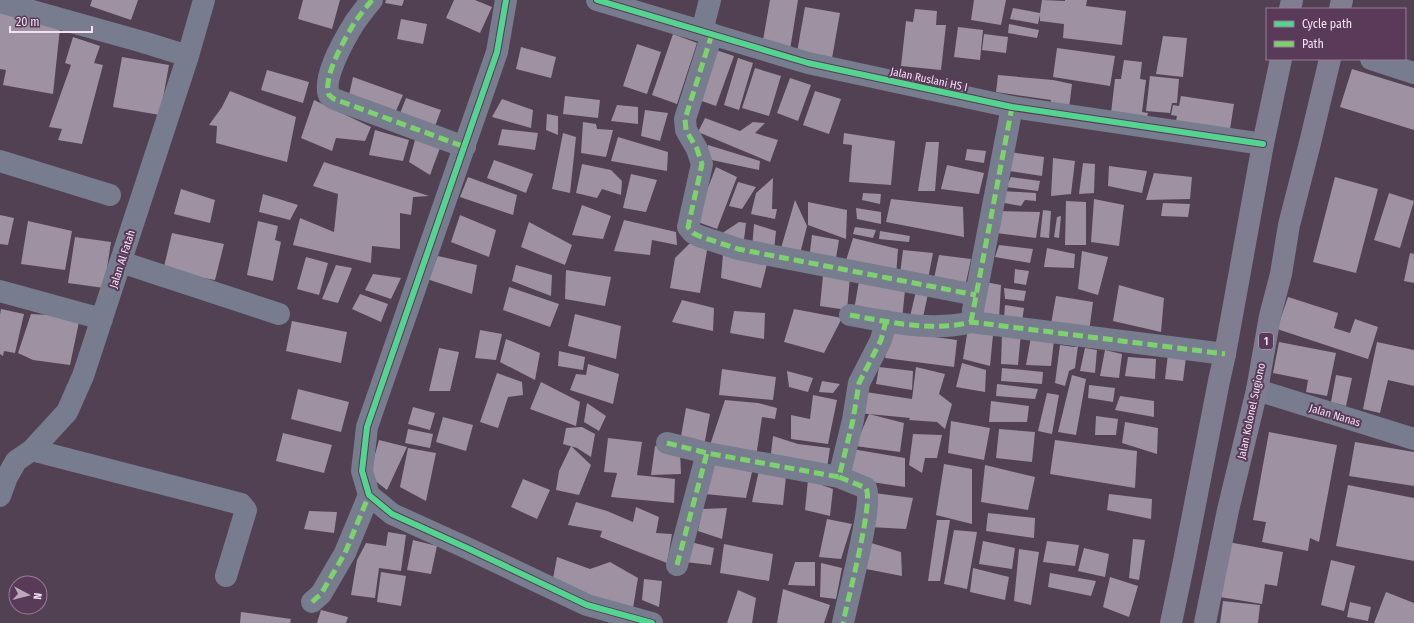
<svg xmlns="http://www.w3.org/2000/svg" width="1414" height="623" viewBox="0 0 1414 623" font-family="'Fira Sans Condensed',sans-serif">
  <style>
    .building { fill: #9d91a2 }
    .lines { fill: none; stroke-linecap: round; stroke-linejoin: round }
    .street { stroke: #777c8f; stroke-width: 22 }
    .highway { stroke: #7f7d90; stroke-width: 22 }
    .quiet { stroke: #7cd36c; stroke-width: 5; stroke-dasharray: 10 5; stroke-linecap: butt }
    .cycleway-casing { stroke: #593a58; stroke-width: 8 }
    .cycleway { stroke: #53d58f; stroke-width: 6 }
    .labels { text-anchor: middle; stroke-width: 4; stroke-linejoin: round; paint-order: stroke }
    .shield { fill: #593a58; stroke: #c6afc5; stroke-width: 1 }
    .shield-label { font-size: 10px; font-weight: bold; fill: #f5e1f4 }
    .street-label { font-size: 11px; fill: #f5e1f4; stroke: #593a58 }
  </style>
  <rect width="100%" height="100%" fill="#524152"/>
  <path class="building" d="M92,0H138L131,20L90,6Z
    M303,0H340L332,29L298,19Z
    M386,0H404L402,6L385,3Z
    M454,0H475L492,7L480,33L446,18Z
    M770,0H798L790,50L762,46Z
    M974,0H1006L1001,25L971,20Z
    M1042,0L1065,1V0H1087L1086,6L1126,11L1122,45L1063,38L1064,24L1040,21V15L1038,24L1010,19L1013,8L1040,13Z
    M805,7L840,13L831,64L796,58Z
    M915,9L937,11L936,25H946L941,70L901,66L906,21L913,22Z
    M0,13L60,28L53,94L3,85L6,70L0,69Z
    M401,19L427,24L423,44L397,39Z
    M1009,24L1039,30L1037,38L1008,33Z
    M958,27L983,30L980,60L954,57Z
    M673,34L697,43L677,104L652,95Z
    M984,34L1008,37L1006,53L982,50Z
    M1163,36L1187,38L1183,77L1156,74Z
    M73,37L100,46L94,63L103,65L82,144L58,140L62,129L49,127L71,65L65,63Z
    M637,44L661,52L647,94L623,86Z
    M521,47L556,57L551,78L516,69Z
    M1057,48L1115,56L1110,86L1053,77Z
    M713,49L734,56L716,106L696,99Z
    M122,57L169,65L160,115L113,107Z
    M738,58L753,63L739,110L724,105Z
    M1124,60L1142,62L1140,79L1146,80L1142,112L1148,113L1147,117L1111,113L1115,79H1121Z
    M755,68L781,76L769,116L742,108Z
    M1352,69L1414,88V130L1340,107Z
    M267,70L309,82L303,103L261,90Z
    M998,75L1053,80L1072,84L1069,108L1050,105L1051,100L996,92Z
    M1150,76L1179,79L1177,103H1172L1170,113L1146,111Z
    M353,77L403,95L395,113L349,95Z
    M790,78L811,85L798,121L777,113Z
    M230,91L296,117L287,162L216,143L217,126L209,125L222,107Z
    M815,91L841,99L829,134L803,125Z
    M565,96L600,100L598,118L563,114Z
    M1181,96L1234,104L1230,129L1176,121L1177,116L1171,115L1173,105L1179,106Z
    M406,98L441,110L434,129L399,116Z
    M502,99L533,110L531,128L492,117Z
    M314,100L371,127L365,141L336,138L332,151L301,138Z
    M617,105L638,107V124L611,121Z
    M645,110L668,113L660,141L641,136Z
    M547,114L558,116V135L546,130Z
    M705,118L740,131L753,122L765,123L755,133L778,140L770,162L698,132Z
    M583,122L596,124L597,129L613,130L606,157L581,153Z
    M502,129L538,133L535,150L498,145Z
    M375,130L409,140L403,161L369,155Z
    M563,133L576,137L570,193L552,189Z
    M844,133L895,141L891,185L849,182L852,145L843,144Z
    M618,137L668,152L667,171L611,161Z
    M415,140L440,148L430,175L409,162Z
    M926,142H939L935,191H918Z
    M708,145L760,161L759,170L707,159Z
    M967,149L986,151L984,163L965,160Z
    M1010,152L1044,157L1042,176L1009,171Z
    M1053,158L1075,161L1071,194L1051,196Z
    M494,160L533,174L526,193L487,178Z
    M324,162L429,196L413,197L411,215L400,213V249L372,246L371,263L293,245L300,218L334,232L338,194L313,186Z
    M1083,163L1095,164L1094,193L1079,194Z
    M582,164L611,170L622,181L621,195L602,189L597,198L576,193Z
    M947,165L984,173L979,194L941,189Z
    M1109,166L1147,171L1142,193L1108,186Z
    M716,167L737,177L717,229L695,221Z
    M1154,173L1192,177L1190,199L1146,200Z
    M631,174L657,180L646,212L623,208Z
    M468,177L517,195L513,215L460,197Z
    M1011,177L1040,181L1038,191L1006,187Z
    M1335,177L1378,189L1356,273L1313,262Z
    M773,178L772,209H777L775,219L751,214L756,193Z
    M738,182L756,187L742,209L729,206Z
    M181,189L215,200L210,223L174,214Z
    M1002,191L1036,193V201L1025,200L1021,206L999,202Z
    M863,193L881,194L880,204L862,200Z
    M1389,193L1414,201L1400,248L1374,240Z
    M263,194L298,205L290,220L259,212Z
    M891,199L963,207L964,237L886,222Z
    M1094,199L1124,205L1119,246L1091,242Z
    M795,200L807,226L799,258L779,255Z
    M1066,201L1086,202V245H1065Z
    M808,202L847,210L846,239L808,225Z
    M1163,203L1190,204L1188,217L1161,216Z
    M582,205L611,216L603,239L572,235Z
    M856,208L881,212V224L857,219Z
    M1043,210L1051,211L1049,238L1040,237Z
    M996,211L1040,212L1036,238L996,233Z
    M0,215L14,218L8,245L0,244Z
    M460,215L496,230L489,257L451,242Z
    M1061,216L1059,238L1054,237L1057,217Z
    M624,220L676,232L677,245L652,240L650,255L614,251Z
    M28,221L72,231L65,270L21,264Z
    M258,221L278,226L275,240L281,242L273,281L247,275Z
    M529,222L572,245L565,265L521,247Z
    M739,222L746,223L743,248L715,238Z
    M754,224L776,231L774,250L752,249Z
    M855,227L876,230L873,238L853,234Z
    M880,231L910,236L909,242L879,239Z
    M172,233L224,244L215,280L163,271Z
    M812,235L839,240L835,264L809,260Z
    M75,237L111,242L104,288L68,283Z
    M853,238L898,249L896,277L844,267Z
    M689,244H708L700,293L670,288L675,258Z
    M999,245L1033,249L1030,263L995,257Z
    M1047,248L1075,254L1074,268L1044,267Z
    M903,250L933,253L928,279L900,274Z
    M1082,251L1108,257L1098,295L1078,289Z
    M1410,253L1414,254V283L1404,281Z
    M723,254L767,264L761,288L721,278Z
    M939,255L971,259L965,287L933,283Z
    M438,256L477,265L472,294L427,279Z
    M306,257L328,263L319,295L297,289Z
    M336,265L352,268L338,303L322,299Z
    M516,265L552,275L551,296L512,281Z
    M1015,269L1029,271L1026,285L1014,283Z
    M566,270L611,277L605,306L565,299Z
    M373,274L401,278L391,299L365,290Z
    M823,275L850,277L847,310L820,306Z
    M859,281L905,290L902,320L854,310Z
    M980,281L1001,285L999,319L978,316Z
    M1119,285L1164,298L1161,332L1113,321Z
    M509,287L559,304L550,327L503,310Z
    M1004,288L1026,291L1024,301L1005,299Z
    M916,291L928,294L922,322L909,321Z
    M360,294L388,304L381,322L352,309Z
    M1056,296L1093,302L1089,332L1051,324Z
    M1288,297L1338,313L1334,328L1350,333L1355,319L1378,327L1368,359L1277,329Z
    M682,300L714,308L713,331L672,322Z
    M1005,305L1024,308L1022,321L1004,318Z
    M1,309L24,314L15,353L4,351L3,356L0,354V315Z
    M794,309L842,318L824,353L784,342Z
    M734,311L765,313L764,339L730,333Z
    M31,314L80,317L70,365L33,360L18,353Z
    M575,314L621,326L616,359L568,346Z
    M292,321L347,332L341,363L286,351Z
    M968,328L993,335L990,366L963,359Z
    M480,330L502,334L496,360L475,358Z
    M890,331L957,340L954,367L885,358Z
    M1002,333H1021L1018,365L1001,364Z
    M1031,337L1054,340L1051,366L1026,365Z
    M506,339L540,353L535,380L500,362Z
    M1279,342L1336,353L1327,396L1306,392L1308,380L1273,373Z
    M1377,342L1414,350V386L1388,380L1380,413L1363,409Z
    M1060,345L1074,347L1078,346L1075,368L1069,371L1065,386L1055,383Z
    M439,348L459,352L450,391H429Z
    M1085,348L1097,350L1095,373L1080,371Z
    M1105,350L1122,354L1119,378L1100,376Z
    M559,351L585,357L583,370L558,366Z
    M1168,354L1186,357L1183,381L1165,379Z
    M1128,357L1156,359L1155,379L1125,376Z
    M962,363L986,370L985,392L956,387Z
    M588,364L619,374L613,404L570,390L576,374L586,375Z
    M879,367L913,371L912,390L876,384Z
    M916,367L945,374L939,394L952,404L945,429L937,422L909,420L910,418L869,414L904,423L900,452L855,446L869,414L858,413L859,391L912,399Z
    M1002,368L1043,372L1042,384L1001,381Z
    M722,369L776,377L773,400L719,395Z
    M787,371L813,378L808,392L789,387Z
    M497,373L522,382L523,395L508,397L498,428L480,422Z
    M1072,375L1086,379L1076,435L1058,432Z
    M1336,375L1352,378L1346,406L1331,402Z
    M822,381L840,384L833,393L819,392Z
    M541,382L580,402L576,426L530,409Z
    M997,384L1038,389L1035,399L996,396Z
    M1089,385L1115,388L1113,402L1088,398Z
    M298,389L349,402L341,432L291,419Z
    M1047,393L1059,395L1052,434L1038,431Z
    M813,395L837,400L828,444L791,439V415L810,419Z
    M1120,396L1154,401V417L1115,410Z
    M725,400L758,403L777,408L775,419L762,417L756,457L710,445Z
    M991,401L1029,406L1027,422H989Z
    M587,403L606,416L599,431L584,422Z
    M413,407L435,413L430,430L408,424Z
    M686,408L710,414L704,446L680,442Z
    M1096,416L1118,419L1116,435H1095Z
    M443,417L473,425L466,451L436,442Z
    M951,421L990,428L984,460L948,453Z
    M1125,422L1158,428L1157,454L1122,443Z
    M582,427L595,434L591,457L577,448L563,444L566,428Z
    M408,429L433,434L430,448L405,443Z
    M999,429L1035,432L1032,462L996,458Z
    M1269,432L1337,445L1319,542L1310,538L1308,551L1262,542L1266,522L1253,520Z
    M283,433L332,445L324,473L276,461Z
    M913,434L942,435L937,458H925L922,473L909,465Z
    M773,436L798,444L830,448L827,468L770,462Z
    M608,438L642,442L637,475L675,479L674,503L611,497L617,473L604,472Z
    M379,440L407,447L387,490L369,476Z
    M1055,440L1137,451L1135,488L1050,474Z
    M1355,442L1414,452V486L1349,476Z
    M571,446L591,465L579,495L556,490L559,471Z
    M655,446L680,450L681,474L651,475Z
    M408,448L436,453L426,501L400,487Z
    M852,449L905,458V487L845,478Z
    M711,463L752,472L746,498L705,494Z
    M944,464L972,469V524L936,515Z
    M985,465L1035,477L1028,510L981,502Z
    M759,470L786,476L783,505L752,502Z
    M523,479L550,490L537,519L511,507Z
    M808,480L833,489L830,516L805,510Z
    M1348,485L1414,498V561L1336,546Z
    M874,493L913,498L906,529L870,527Z
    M1109,494L1152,499L1151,519L1107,510Z
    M576,502L607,511L633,522L636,507L659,517L656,533L672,534L667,563L600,537L602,531L568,525Z
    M727,508L722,539L698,531L702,509Z
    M309,511L337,512L334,533L304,529Z
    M988,513L1035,518L1034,538L986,531Z
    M827,519L852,524L841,559L819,557Z
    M937,520H950L940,581H928Z
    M954,530L977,532L967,589L944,584Z
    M388,532L406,535L401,571L379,568L375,598L351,595L357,560L366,543L386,546Z
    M1133,539L1145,540L1139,580L1129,578Z
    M413,540L437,546L431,574L407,570Z
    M983,541L1015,548L1012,569L979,564Z
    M1047,541L1079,545L1075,566L1043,562Z
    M691,542L714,548L711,565L685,562Z
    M868,542L901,552L902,576L866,569Z
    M1228,542L1283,552L1277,586L1265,584L1262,604L1220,597Z
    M724,544L773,554L769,581L720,573Z
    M1084,548L1109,554L1105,577L1078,571Z
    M1019,549L1039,552L1031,605L1014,601Z
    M557,557L590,569L610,562L638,578L633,608L552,584Z
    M1331,560L1355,566L1344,611L1321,605Z
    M795,562H815V586L788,585Z
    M821,563L842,568L836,599L820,597Z
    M973,568L1009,577L1005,600L970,592Z
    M381,572L406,576L401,606L377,602Z
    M1050,573L1096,581L1091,596L1048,587Z
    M1110,577L1138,586L1129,617L1103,607Z
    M644,579L662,581L659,607L642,600Z
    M783,589L830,605L824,623H777Z
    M738,590L756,598L752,623H727Z
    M1386,592L1414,603V623H1374Z
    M1223,601L1260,605L1258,623H1220Z
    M1350,602L1371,607L1368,621L1347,617Z
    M321,610L348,617L346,623H317Z
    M241,612L291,619L290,623H240Z"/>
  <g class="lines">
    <path class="street" d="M372,0C366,7 360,15 355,22C345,38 322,78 329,95L334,99L465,147
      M506,0L497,52L367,427L362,471L369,495L392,514L467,548L587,605L652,623
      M597,0L808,63L1012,107L1263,144
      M0,2L143,42L188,56
      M702,31L710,0
      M712,34L685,119L686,130L697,149L702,164L688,227L693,233L699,236L738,249L976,295
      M1371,59L1414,73
      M0,161L110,195
      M121,262L279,314
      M0,291L102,319
      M973,310L1012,107
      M850,315C888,322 933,332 971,322L1225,354
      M1257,390L1414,439
      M667,443L707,453L839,477L853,420L859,383L881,340L886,321
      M32,450L241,504L246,510L226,576
      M839,477L866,488C874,502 847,602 843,623
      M0,496L7,477L16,461L32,450L67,412L83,376L188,56L204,0
      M677,565L707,453
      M312,602L321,594L345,553L369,495"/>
    <path class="highway" d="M1290,9L1292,0
      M1340,9L1342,0
      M1171,623L1183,566L1219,381L1225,354L1263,144L1281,59
      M1205,623L1228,510L1257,390L1270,316L1281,274L1289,225L1310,143L1330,59"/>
    <path class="quiet" d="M372,0C366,7 360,15 355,22C345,38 322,78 329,95L334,99L465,147
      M712,34L685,119L686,130L697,149L702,164L688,227L693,233L699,236L738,249L976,295
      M850,315C888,322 933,332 971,322L1225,354
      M971,322L1012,107
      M667,443L707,453L839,477L853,420L859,383L881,340L886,321
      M839,477L866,488C874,502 847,602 843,623
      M677,565L707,453
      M312,602L321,594L345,553L369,495"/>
    <defs>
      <path id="cycleway" d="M506,0L497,52L367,427L362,471L369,495L392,514L467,548L587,605L652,623
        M597,0L808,63L1012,107L1263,144"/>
    </defs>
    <use href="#cycleway" class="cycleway-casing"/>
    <use href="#cycleway" class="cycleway"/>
  </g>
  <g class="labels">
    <rect class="shield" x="1259" y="333" width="14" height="16" rx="3"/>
    <g class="shield-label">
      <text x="1266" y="345">1</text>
    </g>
    <g class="street-label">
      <text transform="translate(929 79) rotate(12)" y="4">Jalan Ruslani HS I</text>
      <text transform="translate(122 259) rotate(-72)" y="4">Jalan Al Fatah</text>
      <text transform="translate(1251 411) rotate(-78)" y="4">Jalan Kolonel Sugiono</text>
      <text transform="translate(1335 415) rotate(17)" y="4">Jalan Nanas</text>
    </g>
  </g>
  <rect x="1266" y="8" width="140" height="52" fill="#593a58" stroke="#977d96"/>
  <rect x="1274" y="21" width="20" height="6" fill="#53d58f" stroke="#977d96"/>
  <text x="1302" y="28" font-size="12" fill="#f5e1f4">Cycle path</text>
  <rect x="1274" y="41" width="20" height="6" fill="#7cd36c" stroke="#977d96"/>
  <text x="1302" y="48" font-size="12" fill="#f5e1f4">Path</text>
  <g transform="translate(28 595) rotate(97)"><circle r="19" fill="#593a58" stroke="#977d96"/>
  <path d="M0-3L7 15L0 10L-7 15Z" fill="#bca9bb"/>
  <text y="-6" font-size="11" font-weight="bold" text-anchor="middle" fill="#f5e1f4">N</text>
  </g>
  <path d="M10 26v6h82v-6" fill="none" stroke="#f5e1f4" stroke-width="2"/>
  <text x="16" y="26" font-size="12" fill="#f5e1f4" stroke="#593a58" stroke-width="3" paint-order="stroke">20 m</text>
</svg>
